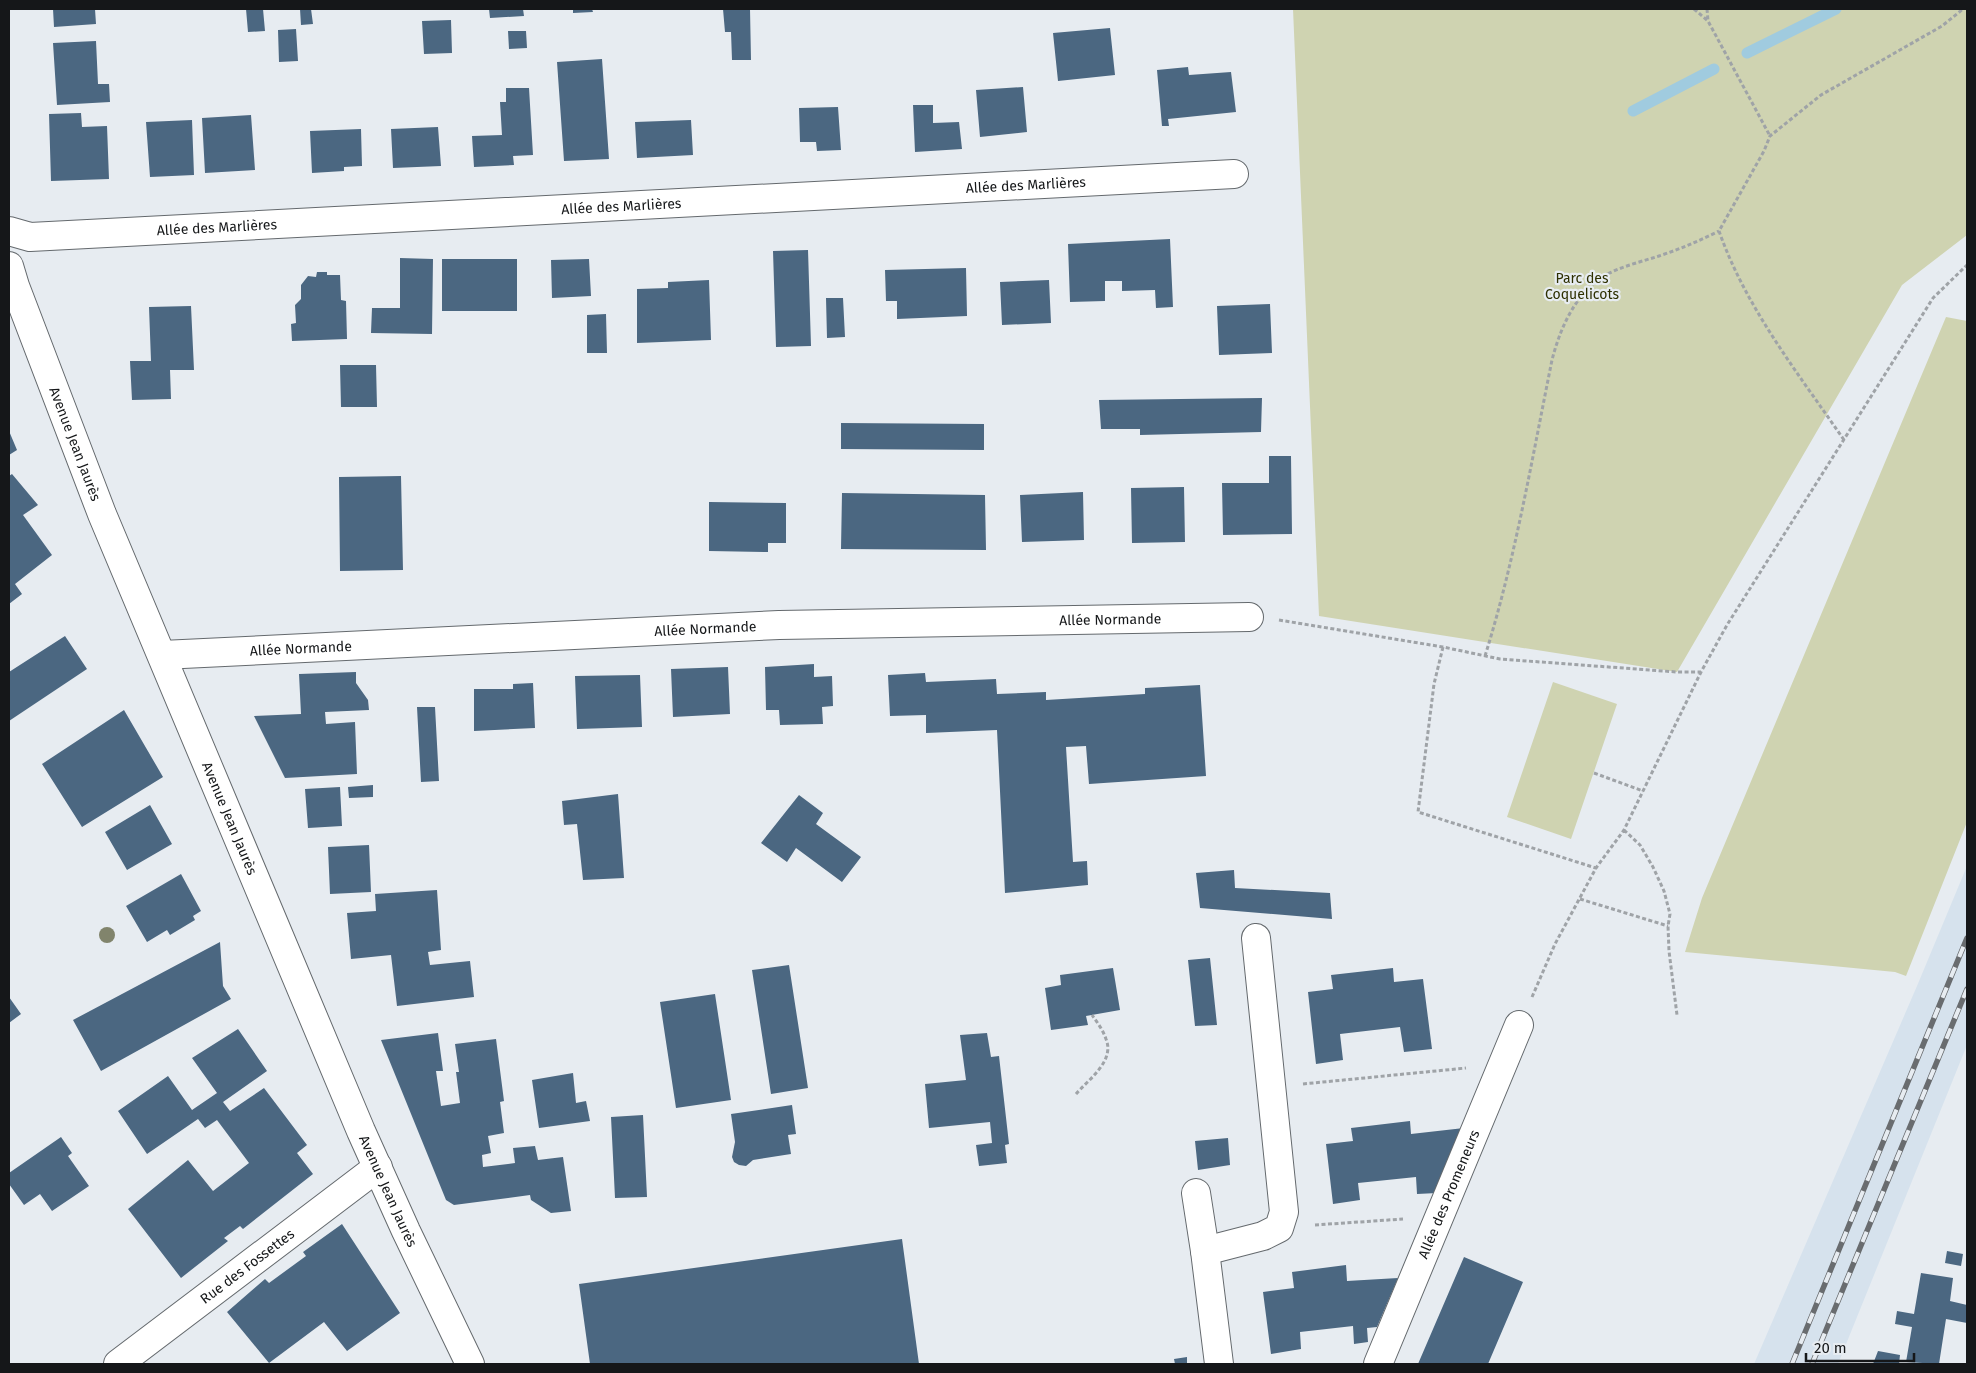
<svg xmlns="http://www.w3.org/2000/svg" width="1976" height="1373" viewBox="0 0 1976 1373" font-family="'Fira Sans',sans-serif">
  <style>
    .built { fill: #d6e2ed }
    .green { fill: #cfd3b1 }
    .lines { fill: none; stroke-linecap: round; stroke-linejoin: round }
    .stream { stroke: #a0cbdf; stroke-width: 11 }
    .building { fill: #4b6781 }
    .pedestrian-casing { stroke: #64696d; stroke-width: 30 }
    .minor-casing { stroke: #64696d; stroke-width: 30 }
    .tertiary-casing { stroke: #64696d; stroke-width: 30 }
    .path { stroke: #9fa3a7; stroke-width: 3; stroke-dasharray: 4 2.5; stroke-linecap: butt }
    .pedestrian { stroke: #fff; stroke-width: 28 }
    .minor { stroke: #fff; stroke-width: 28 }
    .tertiary { stroke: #fff; stroke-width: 28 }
    .rail-casing { stroke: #696c6f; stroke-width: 5.5 }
    .rail { stroke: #e7ecf1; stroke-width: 4; stroke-dasharray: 11; stroke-linecap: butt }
    .tree { fill: #81846c }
    .labels { text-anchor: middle; stroke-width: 4.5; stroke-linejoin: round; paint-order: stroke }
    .street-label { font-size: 14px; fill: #151719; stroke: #e7ecf1 }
    .park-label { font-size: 14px; fill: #2d2f00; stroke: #e7ecf1 }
  </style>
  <rect width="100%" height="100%" fill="#e7ecf1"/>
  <path class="built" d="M1967,866V1045L1838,1364H1754L1917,986Z"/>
  <path class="green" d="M1293,9H1967V235L1902,285L1677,672L1319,616Z
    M1946,317L1967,321V822L1906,976L1895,972L1685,952L1702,898Z
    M1553,682L1617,704L1571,839L1507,817Z"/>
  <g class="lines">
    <path class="stream" d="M1747,53L1836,9
      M1633,111L1714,69"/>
  </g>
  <path class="building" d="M53,9H95L96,24L54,27Z
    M246,9H263L265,31L248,32Z
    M300,9H311L313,24L301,25Z
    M489,9H523L524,16L490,18Z
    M573,9H592L593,12L573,13Z
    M723,9H750L751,60H732L731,32H725Z
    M451,20L452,53L424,54L422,21Z
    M1110,28L1115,75L1058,81L1053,33Z
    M296,29L298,61L279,62L278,30Z
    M508,31H526L527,48L509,49Z
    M96,41L98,84H109L110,102L57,105L53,43Z
    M602,59L609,159L564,161L557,62Z
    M1188,67L1189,75L1231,72L1236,112L1168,119L1169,126H1162L1157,70Z
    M1023,87L1027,132L980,137L976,90Z
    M506,88H529L533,155L513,156L514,165L474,167L472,136L502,135L500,102H506Z
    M913,105H933V123L959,122L962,149L915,152Z
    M838,107L841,150L817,151L816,142H800L799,108Z
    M81,113L82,127L107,126L109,179L51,181L49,114Z
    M251,115L255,170L205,173L202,118Z
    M192,120L194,175L150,177L146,122Z
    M691,120L693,155L637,158L635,122Z
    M438,127L441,166L393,168L391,129Z
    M361,129L362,166L344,167V171L312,173L310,131Z
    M1170,239L1173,307L1156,308L1155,290L1122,291V281H1105V301L1070,302L1068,244Z
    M808,250L811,346L776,347L773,251Z
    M400,258L433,259L432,334L371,333L372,308H400Z
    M442,259H517V311H442Z
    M589,259L591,296L552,298L551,260Z
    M966,268L967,316L897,319V301H886L885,270Z
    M317,272H327V275H340L341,300L346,301L347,339L292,341L291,324L296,323L295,305L301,299V285L308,276L316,277Z
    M709,280L711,340L637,343V289L668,288V282Z
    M1049,280L1051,323L1002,325L1000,282Z
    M826,298H843L845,337L827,338Z
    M1270,304L1272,353L1219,355L1217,306Z
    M191,306L194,370H170L171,399L132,400L130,361H151L149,307Z
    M606,314L607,353H587V315Z
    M340,365H376L377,407H341Z
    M1262,398L1261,432L1140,435V429H1101L1099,400Z
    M841,423L984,424V450L841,449Z
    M9,431L17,450L9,455Z
    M1269,456H1291L1292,534L1223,535L1222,483H1269Z
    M12,474L38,505L23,515L52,555L15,584L22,594L9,604V476Z
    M401,476L403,570L340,571L339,477Z
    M1184,487L1185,542L1132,543L1131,488Z
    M1083,492L1084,540L1022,542L1020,495Z
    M842,493L985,495L986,550L841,549Z
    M709,502L786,503V543H768V552L709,551Z
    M65,636L87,669L9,721V672Z
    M814,664V677L832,676L833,706L822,707L823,724L780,725L779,710H766L765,667Z
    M728,667L730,714L673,717L671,669Z
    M356,672V683L368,700L369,710L325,712L326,724L355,722L357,774L285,778L254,716L301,714L299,674Z
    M925,673L926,682L996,679L997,694L1046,692V700L1145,694V688L1200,685L1206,776L1089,784L1086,746L1066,747L1073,862L1087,861L1088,885L1005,893L997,730L926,733V715L890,716L888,675Z
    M640,675L642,727L577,729L575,676Z
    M533,683L535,728L474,731V689H513V684Z
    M417,707H435L439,781L421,782Z
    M124,710L163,777L82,827L42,764Z
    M373,785V797L349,798L348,787Z
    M340,787L342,826L308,828L305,789Z
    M618,794L624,878L583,880L577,824L564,825L562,801Z
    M799,795L823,813L816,824L861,857L842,882L796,848L787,862L761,843Z
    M150,805L172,844L127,870L105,832Z
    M369,845L371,892L330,894L328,847Z
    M1234,870L1235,888L1330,893L1332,919L1200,908L1196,873Z
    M181,874L201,911L193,916L195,920L170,935L167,930L147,942L126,906Z
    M437,890L441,950L428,952L430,965L470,961L474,997L397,1006L391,955L351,959L347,913L376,911L375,894Z
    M220,942L223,986L231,999L101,1071L73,1020Z
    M1210,958L1217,1025L1195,1026L1188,960Z
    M789,965L808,1088L771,1094L752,970Z
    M1113,968L1120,1010L1086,1016L1088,1025L1051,1030L1045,988L1061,985L1060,975Z
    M1393,968L1394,982L1423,979L1432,1049L1404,1052L1400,1027L1340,1034L1343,1060L1316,1064L1308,992L1333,989L1331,975Z
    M715,994L731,1100L676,1108L660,1002Z
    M9,997L21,1014L9,1023Z
    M238,1029L267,1071L223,1102L230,1111L264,1088L307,1145L297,1153L313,1174L243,1229L240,1226L224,1238L228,1241L181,1278L128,1209L188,1160L213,1191L249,1163L217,1120L205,1128L198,1119L147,1154L118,1111L168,1076L192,1110L217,1093L192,1058Z
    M438,1033L443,1071H436L441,1106L460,1103L456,1072H459L455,1044L496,1039L504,1101L500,1102L504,1133L488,1136L491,1153L482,1155L483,1167L515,1163L513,1148L535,1146L538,1160L563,1157L571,1211L551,1213L531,1200L530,1195L454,1205L446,1200L381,1040Z
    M987,1033L991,1057L999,1056L1009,1144L1005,1145L1007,1163L979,1166L976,1145L992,1143L990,1122L929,1128L925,1084L966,1080L960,1035Z
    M573,1073L576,1103L586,1101L590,1121L539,1128L532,1080Z
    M792,1105L796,1134L788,1135L791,1154L753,1160L746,1166L739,1165L734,1162L732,1157L735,1142L731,1114Z
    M643,1115L647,1197L615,1198L611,1117Z
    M1410,1121L1411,1134L1464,1128L1437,1193L1417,1194L1416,1177L1358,1183L1360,1200L1333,1204L1326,1144L1353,1141L1351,1128Z
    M61,1137L72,1153L68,1156L89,1186L52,1211L40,1194L24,1205L9,1184V1173Z
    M1228,1138L1230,1165L1198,1170L1195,1141Z
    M342,1224L400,1313L347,1351L324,1322L269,1363L227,1312L265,1279L269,1283L306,1256L303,1252Z
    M902,1239L919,1364H590L579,1284Z
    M1947,1251L1963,1254L1961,1266L1945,1263Z
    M1464,1257L1523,1282L1488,1364H1418Z
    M1346,1265L1347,1281L1398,1278L1377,1327L1367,1328L1368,1342L1354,1344L1353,1326L1300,1332L1301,1349L1271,1354L1263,1292L1294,1288L1292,1272Z
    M1921,1273L1953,1278L1950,1301L1967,1305V1323L1946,1319L1939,1364L1906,1362L1912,1327L1895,1324L1897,1311L1914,1314Z
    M1878,1351L1900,1355L1899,1364H1873Z
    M1187,1357V1364H1175L1174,1359Z"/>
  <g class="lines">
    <defs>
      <g id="pedestrian">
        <path id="s1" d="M1378,1364L1519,1025"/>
      </g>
      <g id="minor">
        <path id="s2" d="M9,231L30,237L1234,174"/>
        <path id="s3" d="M162,655L779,625L1249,617"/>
        <path d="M1196,1193L1205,1251L1219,1364"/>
        <path d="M1205,1251L1263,1236L1279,1228L1284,1212L1256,938"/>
        <path id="s4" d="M118,1364L378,1167"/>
      </g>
      <g id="tertiary">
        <path id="s5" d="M9,266L15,286L102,514L361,1131L406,1231L470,1364"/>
      </g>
    </defs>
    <use href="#pedestrian" class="pedestrian-casing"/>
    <use href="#minor" class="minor-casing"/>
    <use href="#tertiary" class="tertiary-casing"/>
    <path class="path" d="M1694,9L1708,21L1770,136
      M1707,9L1708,21
      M1844,440C1798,373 1746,308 1719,231L1764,151L1770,136L1821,95L1942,26L1963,9
      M1279,620L1443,647L1500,659L1677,672H1701
      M1443,647L1434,684L1418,812L1596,868
      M1485,656C1515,560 1532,459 1552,360C1560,329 1574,296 1602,277C1619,267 1640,262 1659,256C1680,249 1699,241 1719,231
      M1594,773L1643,791
      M1624,830L1640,845L1653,867L1664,891L1670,914L1668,926L1669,951L1677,1015
      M1580,899L1668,926
      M1532,997L1555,944L1596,868L1624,830L1701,672L1727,625L1933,298L1967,265
      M1303,1084L1466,1068
      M1076,1094C1089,1079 1115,1061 1106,1039C1103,1030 1097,1022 1092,1015
      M1315,1225L1403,1219"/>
    <use href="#pedestrian" class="pedestrian"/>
    <use href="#minor" class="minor"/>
    <use href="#tertiary" class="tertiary"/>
    <defs>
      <path id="rail" d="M1792,1364L1967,938
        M1812,1364L1967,989"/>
    </defs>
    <use href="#rail" class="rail-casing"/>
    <use href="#rail" class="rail"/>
  </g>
  <circle class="tree" cx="107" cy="935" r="8"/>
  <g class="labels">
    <g class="street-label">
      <text dy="5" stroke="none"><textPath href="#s2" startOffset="1019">Allée des Marlières</textPath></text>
      <text dy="5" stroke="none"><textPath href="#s2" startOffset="614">Allée des Marlières</textPath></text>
      <text dy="5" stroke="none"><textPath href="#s2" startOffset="209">Allée des Marlières</textPath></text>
      <text dy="5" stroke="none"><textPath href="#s5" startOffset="190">Avenue Jean Jaurès</textPath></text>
      <text dy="5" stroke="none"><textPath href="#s3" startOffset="949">Allée Normande</textPath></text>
      <text dy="5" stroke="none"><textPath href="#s3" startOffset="544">Allée Normande</textPath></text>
      <text dy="5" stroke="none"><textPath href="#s3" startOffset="139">Allée Normande</textPath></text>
      <text dy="5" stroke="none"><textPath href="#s5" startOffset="595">Avenue Jean Jaurès</textPath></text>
      <text dy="5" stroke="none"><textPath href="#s5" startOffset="1000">Avenue Jean Jaurès</textPath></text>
      <text dy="5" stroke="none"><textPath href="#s1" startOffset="184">Allée des Promeneurs</textPath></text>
      <text dy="5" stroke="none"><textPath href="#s4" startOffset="162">Rue des Fossettes</textPath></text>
    </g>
    <g class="park-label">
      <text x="1582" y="283">Parc des<tspan x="1582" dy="16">Coquelicots</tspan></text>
    </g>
  </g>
  <rect width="1976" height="1373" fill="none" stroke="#151719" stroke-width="20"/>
  <path d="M1806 1353v8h108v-8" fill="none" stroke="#151719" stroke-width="2.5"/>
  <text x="1814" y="1353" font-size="15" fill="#151719" stroke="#e7ecf1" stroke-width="4" paint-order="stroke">20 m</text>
</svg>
